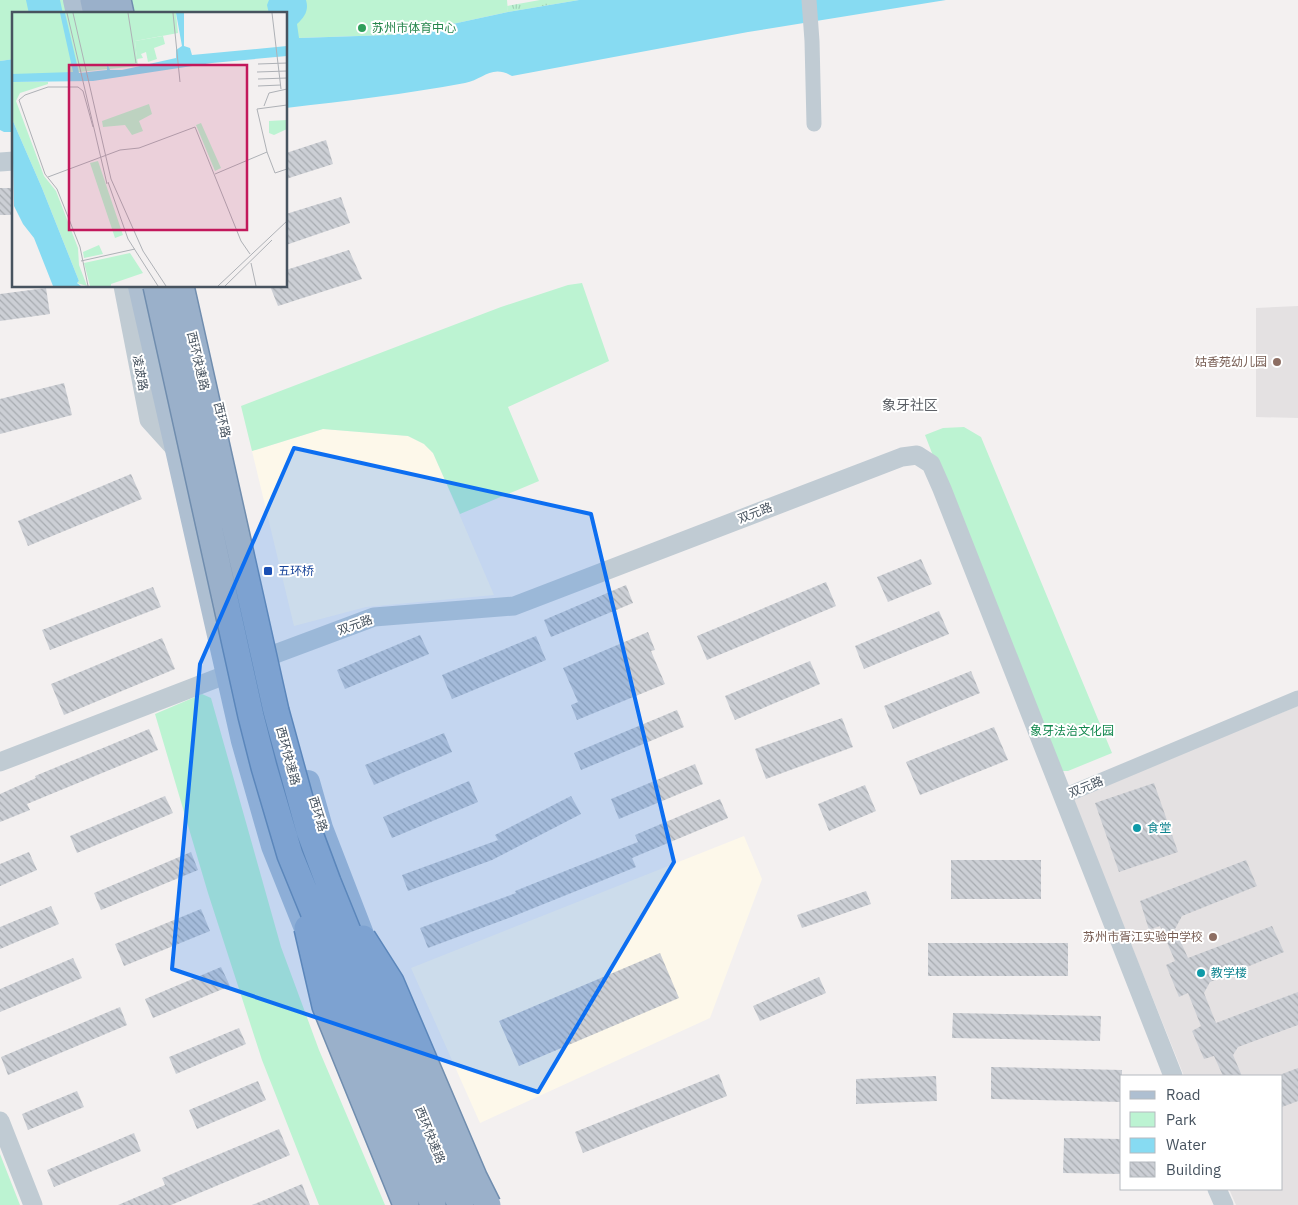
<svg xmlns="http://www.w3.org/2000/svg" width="1298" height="1205" viewBox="0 0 1298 1205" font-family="'IBM Plex Sans','Noto Sans SC',sans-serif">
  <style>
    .commercial { fill: #fdf8ea }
    .education { fill: #e4e1e2 }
    .grass { fill: url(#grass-tufts) }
    .park { fill: #bcf3d2 }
    .water { fill: #87dbf2 }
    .building { fill: url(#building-back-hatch) }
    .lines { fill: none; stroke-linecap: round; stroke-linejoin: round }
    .trunk-casing { stroke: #708dae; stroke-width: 28 }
    .minor { stroke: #c0cbd3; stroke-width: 15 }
    .tertiary { stroke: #c0cbd3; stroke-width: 19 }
    .primary { stroke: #aebfd1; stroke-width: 24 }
    .trunk { stroke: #9ab0ca; stroke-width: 25 }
    .trunk-bridge-casing { stroke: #708dae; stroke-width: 28; stroke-linecap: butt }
    .trunk-bridge { stroke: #9ab0ca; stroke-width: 25 }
    .marked { fill: #0c6ef1; fill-opacity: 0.2; stroke: #0c6ef1; stroke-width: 4; stroke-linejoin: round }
    .leisure-dot { fill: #2e9e5b; stroke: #fff; stroke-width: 2 }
    .education-dot { fill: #8d6e63; stroke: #fff; stroke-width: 2 }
    .transit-dot { fill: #1a4fb4; stroke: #fff; stroke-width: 2 }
    .culture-dot { fill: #0f9aa8; stroke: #fff; stroke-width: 2 }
    .labels { text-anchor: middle; stroke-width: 4; stroke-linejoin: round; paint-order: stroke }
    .leisure-label { font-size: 12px; fill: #27864d; stroke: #fff; text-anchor: start }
    .street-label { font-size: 12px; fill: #47535f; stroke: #fff }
    .education-label { font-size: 12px; fill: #785e54; stroke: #fff; text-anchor: end }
    .transit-label { font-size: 12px; fill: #164399; stroke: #fff; text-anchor: start }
    .park-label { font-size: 12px; fill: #11874d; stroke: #fff }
    .culture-label { font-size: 12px; fill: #0d838f; stroke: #fff; text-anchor: start }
    .neighbourhood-label { font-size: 14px; fill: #5c6066; stroke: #fff }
    .inset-road { fill: none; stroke: #aeb1b6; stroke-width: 1 }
    .view { fill: #c2185b; fill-opacity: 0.15; stroke: #c2185b; stroke-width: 2.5 }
    .inset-edge { fill: none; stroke: #47535f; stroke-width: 2.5 }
  </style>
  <defs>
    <pattern id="grass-tufts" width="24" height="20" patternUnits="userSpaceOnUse" patternTransform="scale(1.25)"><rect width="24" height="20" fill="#bcf3d2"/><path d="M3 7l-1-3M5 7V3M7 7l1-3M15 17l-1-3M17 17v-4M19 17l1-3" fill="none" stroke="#a3d2b7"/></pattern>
    <pattern id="building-back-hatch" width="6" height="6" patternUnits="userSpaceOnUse" patternTransform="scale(1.25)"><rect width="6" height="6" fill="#cccfd5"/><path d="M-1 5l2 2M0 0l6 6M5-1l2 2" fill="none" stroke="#a7abb0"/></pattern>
  </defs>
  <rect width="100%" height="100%" fill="#f3f0f0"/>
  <path class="commercial" d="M323,429L408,436L424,444L433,453L494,595L366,607L294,626L252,451Z
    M744,836L762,879L710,1018L480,1123L411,968Z"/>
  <path class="education" d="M1298,306V418L1256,417V308Z
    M1298,706V1205H1236L1229,1189H1282V1076H1184L1072,798Z"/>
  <path class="grass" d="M540,0H579L508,12L507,6Z"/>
  <path class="park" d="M0,0H507L508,12L420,31L389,35L298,38L286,14H14V59L0,61Z
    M582,283L609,361L508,407L539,481L460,514L433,453L424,444L408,436L323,429L252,451L241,406L501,307L568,285Z
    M964,427L981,437L1112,753L1068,771H1062L1054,768L925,435L943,428Z
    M202,694L211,698L281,947L319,1050L385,1205H319L262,1060L208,893L155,714Z
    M0,1154L20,1205H0Z"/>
  <path class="water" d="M26,0H60L63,14H29Z
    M269,0H306C309,10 305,17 297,24L299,38L389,35L420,31L508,12L579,0H946L748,32L512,76C491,64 483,80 465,83C406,94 346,101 286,108V14H269L267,5Z
    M14,59V132H4L0,130V61Z"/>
  <path class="building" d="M326,140L333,164L286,179V153Z
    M0,188H14V215H0Z
    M341,197L350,223L286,245V214Z
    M349,250L362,279L278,306L270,286H286V270Z
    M46,288L50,314L0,321V294Z
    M64,383L72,415L0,434V399Z
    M131,474L142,499L28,546L18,521Z
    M921,559L932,584L888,602L877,577Z
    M826,582L836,606L707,660L697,636Z
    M626,585L633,603L551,637L544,620Z
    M153,587L161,607L50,650L42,630Z
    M939,611L949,634L864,669L855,646Z
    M648,632L655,650L651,651L665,684L577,720L571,705L578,702L563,668Z
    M420,635L429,654L345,689L337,670Z
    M536,636L546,660L452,699L442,675Z
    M162,638L175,669L64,715L51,684Z
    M810,661L820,684L735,720L725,696Z
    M971,671L980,693L893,729L884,706Z
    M677,710L684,727L581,770L574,753Z
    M842,718L853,747L766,779L755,749Z
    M994,727L1008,760L920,795L906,762Z
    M149,729L158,750L27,804L30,810L0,822V794L36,778L35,776Z
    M444,733L452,752L374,785L365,765Z
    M695,764L703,784L619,819L611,799Z
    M469,781L478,802L392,838L383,817Z
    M1154,783L1178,852L1119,872L1095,803Z
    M865,785L876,811L829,831L818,804Z
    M165,796L173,813L77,853L70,836Z
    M571,796L581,814L492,860L408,891L402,875L498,840L495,835Z
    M720,799L728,818L632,858L636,867L514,916L428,948L420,928L516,893L515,891L638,842L635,835Z
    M29,852L37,870L0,886V864Z
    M191,852L198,870L101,910L94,893Z
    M951,860H1041V899H951Z
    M1246,860L1257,886L1182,916L1175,929L1188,958L1272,926L1284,952L1210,982L1204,993L1216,1023L1298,992V1025L1238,1047L1233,1055L1242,1076H1223L1214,1056L1204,1059L1192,1031L1201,1026L1188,993L1179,997L1166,965L1175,961L1160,926L1149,930L1140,901Z
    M866,891L871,904L802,928L797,915Z
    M51,906L59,924L0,949V927Z
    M201,909L210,931L124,966L115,944Z
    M928,943H1068V976H928Z
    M660,953L679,998L519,1066L499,1021Z
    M73,958L82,978L0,1012V989Z
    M221,967L230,986L153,1018L145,999Z
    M819,977L826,993L760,1021L753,1006Z
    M120,1007L127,1025L8,1075L1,1057Z
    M953,1013L1101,1016L1100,1041L952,1038Z
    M239,1028L246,1044L176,1074L169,1057Z
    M991,1067L1122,1070V1102L991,1099Z
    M1298,1068V1101L1282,1107V1074Z
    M719,1074L727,1096L583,1153L575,1132Z
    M936,1076L937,1101L856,1104V1079Z
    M258,1081L266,1100L197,1129L189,1110Z
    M77,1091L84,1107L28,1130L22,1114Z
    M279,1129L290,1155L171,1205H118L165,1185L162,1178Z
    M134,1133L141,1151L54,1187L47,1170Z
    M1064,1138L1122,1139V1174L1063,1173Z
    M302,1184L310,1205H252Z"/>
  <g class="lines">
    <defs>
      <path id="trunk" d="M93,0L96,14
        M118,0L121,14"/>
    </defs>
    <use href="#trunk" class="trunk-casing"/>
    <path class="minor" d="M809,0L812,41L814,124
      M1064,796L1298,698"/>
    <path class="tertiary" d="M0,162L14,161
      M123,286L149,420L177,451
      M0,762L228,674L275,654L374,617L514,606L902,457L917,455L931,464L942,489L1173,1076
      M0,1121L33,1205
      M1217,1189L1224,1205"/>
    <path class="primary" d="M75,0L78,14
      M140,286L243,741L273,846L313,946
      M308,782L321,828L370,955"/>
    <use href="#trunk" class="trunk"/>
    <defs>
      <path id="trunk-bridge" d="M156,286L251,716L264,767L290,855L433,1205
        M181,286L276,711L309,831L328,882L452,1188L461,1205
        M307,928L325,1006L406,1205
        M363,938L391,982L474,1177L488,1205"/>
    </defs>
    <use href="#trunk-bridge" class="trunk-bridge-casing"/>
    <use href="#trunk-bridge" class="trunk-bridge"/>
  </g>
  <path class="marked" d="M294,448L591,514L674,862L538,1092L172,969L200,664Z"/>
  <circle class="leisure-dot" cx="362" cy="28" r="5"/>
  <g class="education-dot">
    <circle cx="1277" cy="362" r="5"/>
    <circle cx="1213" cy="937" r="5"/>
  </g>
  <rect class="transit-dot" x="263" y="566" width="10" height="10" rx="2.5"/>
  <g class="culture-dot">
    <circle cx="1137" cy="828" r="5"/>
    <circle cx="1201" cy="973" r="5"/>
  </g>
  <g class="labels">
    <g class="leisure-label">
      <text x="372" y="32">苏州市体育中心</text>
    </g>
    <g class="street-label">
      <text transform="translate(198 361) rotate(77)" y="4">西环快速路</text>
      <text transform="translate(140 373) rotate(79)" y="4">凌波路</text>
      <text transform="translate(222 420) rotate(77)" y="4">西环路</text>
      <text transform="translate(755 513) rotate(-21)" y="4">双元路</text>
      <text transform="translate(355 625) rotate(-19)" y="4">双元路</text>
      <text transform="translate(288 756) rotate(75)" y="4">西环快速路</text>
      <text transform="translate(1086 787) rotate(-22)" y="4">双元路</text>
      <text transform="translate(318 814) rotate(73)" y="4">西环路</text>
      <text transform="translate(430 1135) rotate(68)" y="4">西环快速路</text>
    </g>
    <g class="education-label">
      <text x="1267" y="366">姑香苑幼儿园</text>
      <text x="1203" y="941">苏州市胥江实验中学校</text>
    </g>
    <g class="transit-label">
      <text x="278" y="575">五环桥</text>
    </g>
    <g class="park-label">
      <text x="1072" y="735">象牙法治文化园</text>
    </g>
    <g class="culture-label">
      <text x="1147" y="832">食堂</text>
      <text x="1211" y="977">教学楼</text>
    </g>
    <g class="neighbourhood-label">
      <text x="910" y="410">象牙社区</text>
    </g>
  </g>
  <g transform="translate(12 12)">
    <rect width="275" height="275" fill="#f3f0f0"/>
    <path d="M151,24L153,32L142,36L145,47L136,50L134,40L129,42L131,46L125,47L123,29ZM87,233L91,242L72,246L71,240ZM118,241L131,261L99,272V274H78L72,251Z" fill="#bcf3d2"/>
    <path d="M0,1H164L166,21L123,29L126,54L48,62H0ZM0,70H36V72L8,81L4,89L32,164L44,179L66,236L67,253L75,274L65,271L67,269L30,176L0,107ZM137,92L140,102L127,109L131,119L120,123L113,113L91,115L90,109ZM275,108V117L262,123L257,121V109ZM189,111L209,156L203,159L184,113ZM86,149L111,223L103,226L78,151Z" fill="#bcf3d2"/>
    <path d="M48,1H53L67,61L95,58V51L98,58H110L164,46V38L170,34L164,1H172V34L178,36L180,43L275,34V44L200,51L81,69L0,70V62L61,60ZM0,107L30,176L67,269L65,271L69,274H41L22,226L11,212L2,194Z" fill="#87dbf2"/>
    <path class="inset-road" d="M55,1L95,172M61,1L99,167L131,239L154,274M116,1L124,51M161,1L168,70M260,1L269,77M246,52L275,51M245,60L275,59M246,67L275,66M246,74L269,73M252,94L257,81L275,77M255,140L245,97L275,93M203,162L255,140L263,161L275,157M36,165L108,138L127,136L183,115L229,229L238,242M96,170L116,227L146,274M69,249L123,237M239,251L244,274M76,274L68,235L45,177L33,162L7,88L13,83L36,75H66L71,79L81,115M206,274L275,209M213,274L260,228"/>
    <path class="view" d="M57,53H235V218H57Z"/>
    <rect width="275" height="275" class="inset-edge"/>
  </g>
  <rect x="1120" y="1075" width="162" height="115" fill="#ffffff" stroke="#b5babf"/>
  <rect x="1130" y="1091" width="25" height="8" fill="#aebfd1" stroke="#b5babf"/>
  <text x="1166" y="1100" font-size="15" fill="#47535f">Road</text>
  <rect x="1130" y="1112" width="25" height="15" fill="#bcf3d2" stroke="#b5babf"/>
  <text x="1166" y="1125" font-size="15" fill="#47535f">Park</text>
  <rect x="1130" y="1138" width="25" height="15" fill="#87dbf2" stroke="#b5babf"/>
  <text x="1166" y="1150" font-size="15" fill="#47535f">Water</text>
  <rect x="1130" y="1162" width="25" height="15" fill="url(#building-back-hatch)" stroke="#b5babf"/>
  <text x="1166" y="1175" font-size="15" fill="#47535f">Building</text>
</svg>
